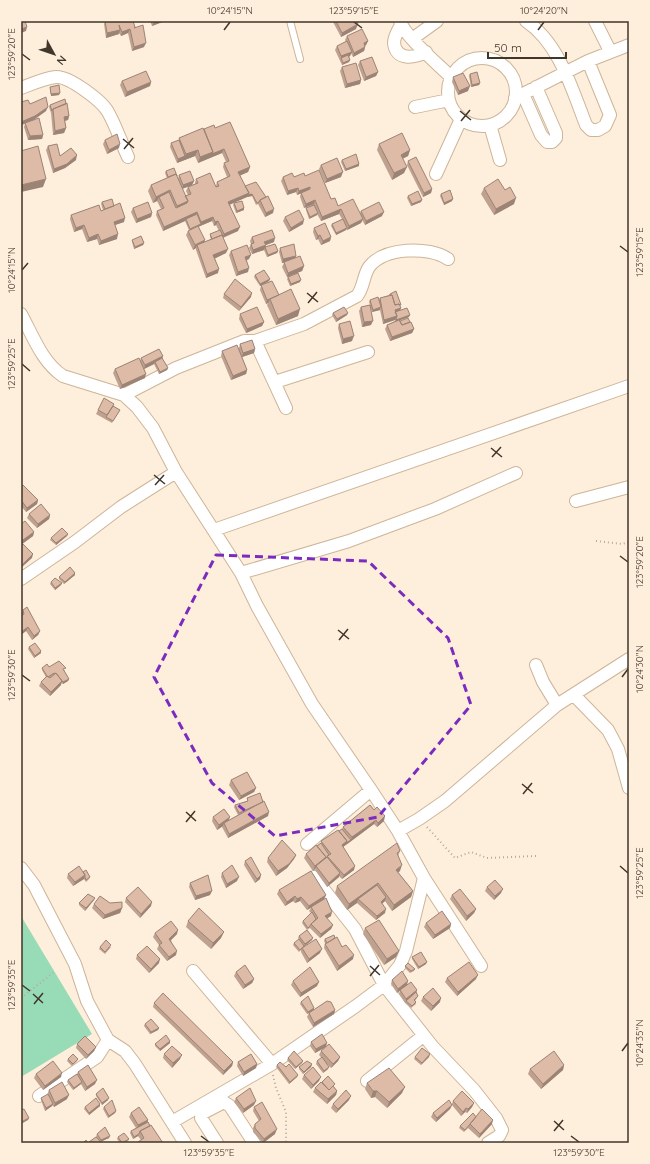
<svg xmlns="http://www.w3.org/2000/svg" width="650" height="1164" viewBox="0 0 650 1164" font-family="Quicksand,sans-serif">
  <style>
    .green { fill: #98dcb7 }
    .lines { fill: none; stroke-linecap: round; stroke-linejoin: round }
    .service-casing { stroke: #cdb598; stroke-width: 8 }
    .minor-casing { stroke: #cdb598; stroke-width: 14 }
    .path { stroke: #b7a999; stroke-width: 2; stroke-dasharray: 1 3; stroke-linecap: butt }
    .service { stroke: #fff; stroke-width: 6 }
    .minor { stroke: #fff; stroke-width: 12 }
    .wall { fill: #bfa190; fill-rule: evenodd }
    .shaded-wall { fill: #9b8375 }
    .building { fill: #debba7; stroke: #9b8375 }
    .marked { fill: none; stroke: #7b2cbf; stroke-width: 3; stroke-dasharray: 8 5; stroke-linejoin: round }
    .ticks { fill: none; stroke: #40362a; stroke-width: 1.5 }
    .neatline { fill: none; stroke: #40362a; stroke-width: 1.5 }
    .ticks-label { font-size: 10px; text-anchor: middle; fill: #40362a }
  </style>
  <rect width="100%" height="100%" fill="#feeedc"/>
  <path class="green" d="M21,916L92,1034L21,1077Z"/>
  <g class="lines">
    <defs>
      <path id="service" d="M290,21L300,59"/>
      <path id="minor" d="M400,21C404,36 439,65 451,77
        M526,21C559,43 572,89 586,125L591,130H598L605,126L610,115L588,61
        M595,21L610,51
        M401,25C398,30 394,37 394,43C396,61 414,58 426,52
        M412,39L437,21
        M448 92a34 34 0 1 1 68 0a34 34 0 1 1-68 0Z
        M21,88C32,84 45,78 56,77C69,76 102,101 108,112C116,126 121,142 128,157
        M523,94L541,135L547,142H552L556,138V133L536,87
        M515,98L588,61L629,45
        M415,107L449,100
        M490,125L500,160
        M436,174L461,119
        M21,314C33,336 42,362 63,376L124,395L137,407L153,428L176,472L241,573L257,606L312,704L371,790L398,831L424,878L406,951L400,965L384,985L356,1006L272,1064L172,1122
        M255,341L304,324L357,296C364,287 363,276 369,267C384,247 429,246 448,259
        M275,382L368,352
        M124,395L176,368L244,341H255L286,408
        M576,501L629,487
        M214,530L629,386
        M241,573L349,541L435,509L516,473
        M21,579L75,542L121,507L176,472
        M536,665L543,682L557,705
        M574,695L608,730L618,749L629,788
        M398,831L419,819L445,801L557,705L629,659
        M307,844L371,790
        M21,868L34,885L75,964L87,1001L108,1040L125,1051L135,1064L185,1143
        M314,877L355,929L384,985L433,1047L474,1090L496,1118L502,1130L499,1136L488,1143
        M424,878L481,966
        M193,971L272,1064
        M367,1081L423,1036
        M39,1096L97,1057L108,1040
        M217,1143L201,1118L203,1113L224,1102L230,1106L254,1143"/>
    </defs>
    <use href="#service" class="service-casing"/>
    <use href="#minor" class="minor-casing"/>
    <path class="path" d="M596,541L622,544L629,542
      M427,827L455,858L471,852L487,858L536,856
      M21,998L53,973
      M273,1075L276,1088L286,1112V1142"/>
    <use href="#service" class="service"/>
    <use href="#minor" class="minor"/>
  </g>
  <path class="wall" d="M105,21H133L135,28L144,47L132,51L128,33L121,36L119,33V34L106,38L104,24Z
    M150,21H165L152,26Z
    M334,21H356V29L341,37L333,22Z
    M347,36L368,41L366,45L365,46V47L364,51L353,57L351,53L350,56L349,57L350,60L349,62L342,65L335,50L337,46L346,42L345,40Z
    M360,61L378,72L376,76L364,81L358,65Z
    M342,67L361,80L360,84L345,88L340,71Z
    M470,74L480,83L479,85L471,87L469,76Z
    M453,77L468,91L458,95L452,82Z
    M122,81L151,82L150,86L125,97L120,85Z
    M50,87L59,95L51,96L50,89Z
    M21,102L30,104L46,111L34,120L43,135L42,139L28,140L24,127L25,124L21,125Z
    M66,104L69,116L68,120L65,121L66,128L64,133L53,135L51,113L49,107L50,105Z
    M215,128L250,167L248,172L240,175L245,186L273,213L265,217L258,204L256,205L252,196L247,197L230,204L238,231L223,238L226,253L215,258L218,273L206,278L196,250V248L193,250L186,235L188,231L189,230L185,221L163,231L156,215L157,211L161,209L157,201L153,203L148,191L151,185L167,178L165,173L166,171L178,179L179,175L194,181L192,185L182,189L185,196L188,195L186,191L188,187L195,184V183L196,179L216,186L217,182L227,177L223,167L224,163L226,162L222,153L198,163L195,156L177,163L170,147L171,143L179,140V138L204,129ZM212,221L214,226L216,225L219,231L210,234V237L211,239L204,242L198,227Z
    M105,140L119,148L107,154L103,144Z
    M379,144L410,150L408,156L402,159L404,173L392,180L377,150Z
    M48,146L60,156L76,160L65,168L53,173L46,150Z
    M342,160L359,164V166L345,171L341,162Z
    M408,161L432,189L431,193L423,197L407,165Z
    M321,165L341,177L325,183L319,169Z
    M305,176L338,206L360,213L361,211L382,216L365,225L362,220L361,223L347,230V229L346,230L336,235L331,226L332,224L342,219L339,214L321,221L317,214V215L309,219L306,210V208L314,204L304,208L300,197L301,193L297,195L296,192L287,195L281,181L283,177H294Z
    M484,188L505,190L514,204L494,215L481,194Z
    M441,194L452,201L444,205L440,196Z
    M408,196L421,202L411,206L407,198Z
    M102,202L114,206L124,222L115,225L117,239L99,245L97,239L87,242L82,229L74,232L70,219L71,215L101,211L103,210L101,204Z
    M234,203L244,208V210L236,213L233,205Z
    M133,208L152,213L151,217L136,223L131,212Z
    M285,217L303,224L289,232L283,221Z
    M314,228L331,237L330,241L321,245L318,239L316,240L313,232Z
    M252,237L274,242L266,245L265,247L278,251L277,253L267,257L264,250L252,254L249,248L251,244L250,241Z
    M132,240L144,243L143,245L134,249L132,242Z
    M280,248L296,258L304,266L302,271L287,277L282,267L284,263H282L279,252Z
    M231,251L249,259L247,260L248,272L236,276L229,255Z
    M255,275L270,279L269,281L262,285L279,295L298,316L276,325L267,305L268,303L266,304L260,290L261,286H260L254,277Z
    M288,277L300,282L290,286L287,279Z
    M224,294L251,297L239,311L223,298Z
    M390,294L400,306L401,308L400,310L409,317L400,320V321L410,322L414,329L412,333L390,341L385,329L387,325L395,321V320L383,324L380,310L372,312L370,306L371,325L362,327L359,311L361,307L370,305L369,302L370,300H379L380,298L389,295Z
    M333,313L347,315L336,322L332,315Z
    M240,314L264,322L262,326L246,333L239,319Z
    M339,324L352,341L342,344L338,328Z
    M240,344L255,349L254,353L242,357L247,370L246,374L231,380L221,356L222,351L239,348Z
    M163,356L162,358L168,368L167,370L159,374L154,364L144,369L145,378L120,389L113,373L115,369L140,361L141,358Z
    M114,404L113,406L120,410L112,423L96,414L98,410Z
    M21,487L38,500L37,504L26,512L21,506Z
    M29,514L50,515L49,519L37,528L27,518Z
    M21,524L34,532L33,536L21,545Z
    M68,534L67,536L56,545L50,540L51,538Z
    M75,575L64,584L59,579V577Z
    M51,582L62,583L61,585L55,590L50,584Z
    M23,610L40,631L38,635L32,640L26,631L21,635V616L22,615L21,614Z
    M29,647L41,651V653L34,658L28,649Z
    M49,667L65,670L64,671L69,679L68,681L63,684L61,683V685L50,696L39,686L41,682L46,677L42,670V668Z
    M231,780L256,788L254,792L239,800L229,785Z
    M247,798L268,816L228,838L222,827L223,826L217,830L212,821L213,817L229,820L238,815L234,807L235,805L247,801Z
    M370,805L384,821L377,827L374,824L343,847L354,870L342,879L339,876V877L327,887L315,870L316,868L313,871L304,858L306,854L321,843V841L342,829L343,827Z
    M400,851L398,856L400,871L398,872L413,891L411,897L392,911L385,901L382,904L385,913L376,920L357,903L347,910L335,893L337,886Z
    M296,855L294,859L287,868L276,876L267,862L268,858Z
    M245,861L260,879L255,883L244,865Z
    M83,872L90,877L89,879L86,882L84,879L73,886L67,878L68,874Z
    M222,873L237,881L226,888L221,877Z
    M190,883L210,895L195,900L189,887Z
    M487,887L501,893L494,900L485,891Z
    M279,890L326,895L324,899L331,916L327,919L333,925L331,929L320,938L310,928L307,930L312,940L305,946L320,953L307,963L301,952V950L299,952L293,945L294,943L304,946L298,938L299,936L307,930L302,923L303,921L311,913L309,911L311,908L307,910L300,901L295,903L293,901L285,906L277,894Z
    M452,895L476,909L474,913L466,921L450,899Z
    M126,898L151,906L140,918L125,902Z
    M94,900L85,911L79,905V903Z
    M110,903L122,908L120,913L103,919L92,908L94,904Z
    M188,921L221,938L211,949L186,927Z
    M426,923L451,924L450,928L433,939L424,927Z
    M365,928L396,957L384,965L363,934Z
    M155,933L177,934L171,940L176,955L167,961L157,949L159,945L153,937Z
    M335,938L353,959L337,971L324,948L325,943L324,941L325,939Z
    M100,947H111L105,954L99,949Z
    M137,955L159,963L149,973L136,959Z
    M412,957L426,964L418,969L412,959Z
    M405,966L415,969L414,971L410,973L405,968Z
    M236,972L254,979L252,983L243,989L234,976Z
    M447,978L476,979L457,996L445,982Z
    M392,980L407,985L417,990L416,992L418,996L417,998L415,1001L416,1004L411,1008L405,1003L399,994L400,990L397,993L391,984Z
    M293,981L317,986L300,997L291,985Z
    M423,997L440,1002L431,1011L421,1001Z
    M301,1002L314,1008L307,1014L300,1004Z
    M154,1003L233,1062L232,1066L223,1075L153,1007Z
    M335,1010L334,1014L313,1027L307,1017L309,1013Z
    M145,1024L159,1028L158,1030L150,1034L144,1026Z
    M170,1041V1043L160,1051L155,1046V1044Z
    M311,1042L326,1047L315,1053L310,1046Z
    M77,1044L96,1047L94,1051L86,1059L76,1048Z
    M321,1051L340,1057L338,1061L331,1068L326,1063L328,1069L323,1073L316,1064L317,1061L322,1058L319,1055Z
    M164,1054L180,1059L172,1068L163,1058Z
    M415,1057H429L421,1065L414,1059Z
    M288,1058L303,1061L302,1063L295,1069L287,1060Z
    M68,1059H78L77,1061L72,1066L67,1061Z
    M238,1062L257,1064L256,1068L243,1076L237,1066Z
    M312,1064L311,1067L303,1074L299,1069V1067Z
    M277,1065L298,1075L297,1077L289,1084L276,1067Z
    M564,1065L563,1070L541,1089L528,1074L530,1069Z
    M78,1072L95,1084L85,1091L81,1084L73,1090L67,1082L68,1080L77,1074Z
    M36,1074L61,1077L43,1090L34,1078Z
    M304,1075L319,1081L311,1089L302,1079Z
    M367,1083L402,1093L387,1108L375,1097L371,1098L365,1089Z
    M334,1087L337,1091L336,1095L327,1104L313,1092L315,1088Z
    M49,1090L67,1099L54,1107L52,1105V1106L45,1111L41,1100V1098L47,1095Z
    M96,1094L108,1100L102,1105L96,1096Z
    M236,1098L254,1105L243,1113L234,1102Z
    M349,1100L336,1113L331,1108L333,1104Z
    M453,1101L474,1103L472,1107L467,1113L465,1112L461,1116L452,1105L450,1109L436,1122L431,1117L433,1113L452,1104Z
    M100,1106L89,1115L84,1109L85,1107Z
    M104,1107L116,1111L115,1113L108,1118L103,1109Z
    M254,1107L275,1134L263,1143L253,1132V1128L255,1124L259,1121L253,1111Z
    M131,1113L148,1120V1122L150,1126L163,1143H137L138,1142L141,1140L138,1136L133,1139L130,1133L131,1131L136,1128L129,1117Z
    M476,1117L492,1124L479,1138L468,1128L469,1127L464,1132L459,1128L460,1126Z
    M97,1134L109,1138L100,1142V1143H89V1142L96,1137Z
    M118,1137L129,1139L128,1141L125,1143H120L117,1139Z"/>
  <path class="shaded-wall" d="M157,21H165L152,26L154,22Z
    M358,24L356,29L341,37L342,33Z
    M27,27L26,31L21,33V29Z
    M130,29L128,33L121,36L122,32Z
    M120,30L119,34L106,38L107,33Z
    M368,41L366,45L362,47L364,43Z
    M146,43L144,47L132,51L134,47Z
    M365,47L364,51L353,57L354,53Z
    M352,52L350,56L341,60V56Z
    M350,60L349,62L342,65L343,63Z
    M378,72L376,76L364,81L366,77Z
    M361,80L360,84L345,88L347,84Z
    M151,82L150,86L125,97L127,92Z
    M480,83L479,85L471,87L472,85Z
    M470,86L468,91L458,95L459,91Z
    M60,93L59,95L51,96V94Z
    M48,107L46,111L33,120L21,125V122Z
    M69,116L68,120L63,121L64,117Z
    M66,128L64,133L53,135L55,131Z
    M43,135L42,139L28,140L30,136Z
    M120,144L119,148L107,154L109,150Z
    M224,149L222,153L198,163L200,157L213,152Z
    M198,150L195,156L177,163L178,159L185,156L186,154Z
    M410,150L408,156L398,161L401,155Z
    M77,155L76,160L65,168L53,173L54,169Z
    M359,164V166L345,171L346,169Z
    M250,167L248,172L237,177L238,172Z
    M407,167L404,173L392,180L394,173Z
    M343,172L341,177L325,183L327,179Z
    M46,179L43,187L21,192V185Z
    M194,181L192,185L182,189L183,185Z
    M310,187L308,191L297,195L299,191Z
    M298,188L296,192L287,195L288,191Z
    M432,189L431,193L423,197L424,193Z
    M170,190L168,196L159,197L157,201L153,203L156,197Z
    M249,193L252,194V196L247,197L227,206L228,202Z
    M516,198L514,204L494,215L496,209Z
    M453,199L452,201L444,205V203Z
    M315,200L314,204L304,208L306,204Z
    M422,200L421,202L411,206L412,204Z
    M188,201L185,207L175,212L177,206Z
    M244,208V210L236,213L237,211Z
    M274,209L273,213L265,217L266,213Z
    M341,209L339,214L321,221L322,217Z
    M197,212L196,216L186,219L185,221L163,231L164,227Z
    M384,212L382,216L365,225L366,221Z
    M152,213L151,217L136,223L137,219Z
    M318,213L317,215L309,219L310,217Z
    M213,217L212,221L200,226L201,222Z
    M125,218L124,222L112,226L114,222Z
    M363,219L361,223L347,230L349,226Z
    M304,220L303,224L289,232L291,228Z
    M218,221L216,225L214,226L215,222Z
    M201,224L200,226L190,231V229Z
    M84,225L82,229L74,232L76,228Z
    M240,227L238,231L212,242L223,236L224,234Z
    M347,228L346,230L336,235V233Z
    M98,234L97,239L87,242L89,238Z
    M118,234L117,239L99,245L101,241Z
    M320,235L318,239L316,240L318,236Z
    M331,237L330,241L321,245L323,241Z
    M275,238L274,242L263,246L264,242Z
    M205,240L204,244L197,245L196,248L193,250L195,245Z
    M144,243L143,245L134,249L135,247Z
    M266,245L264,250L252,254L253,250Z
    M228,249L226,253L212,260L213,255Z
    M278,251L277,253L267,257L268,255Z
    M251,255L249,259L244,261L245,257Z
    M296,256L295,260L282,263L283,259Z
    M304,266L302,271L287,277L288,273Z
    M249,268L248,272L236,276L238,272Z
    M219,269L218,273L206,278L207,274Z
    M270,279L269,281L260,286V284Z
    M301,280L300,282L290,286L291,284Z
    M252,293L251,297L239,311L241,307Z
    M270,299L268,303L266,304L267,300Z
    M380,308V310L372,312L373,310Z
    M401,308L399,313L394,314L395,310Z
    M300,309L298,316L276,325L278,319Z
    M348,313L347,315L336,322L337,319Z
    M410,315L409,317L395,322L396,320Z
    M397,316L395,320L383,324L384,320Z
    M373,321L371,325L362,327L364,322Z
    M264,322L262,326L246,333L247,329Z
    M414,329L412,333L390,341L392,337Z
    M354,336L352,341L342,344L343,339Z
    M255,349L254,353L242,357L243,353Z
    M163,356L162,360L155,362L154,364L144,369L145,365Z
    M168,368L167,370L159,374L160,372Z
    M247,370L246,374L231,380L233,376Z
    M146,374L145,378L120,389L122,385Z
    M38,500L37,504L26,512L27,508Z
    M50,515L49,519L37,528L38,524Z
    M34,532L33,536L22,544L23,540Z
    M68,534L67,536L56,545V543Z
    M33,554L32,558L21,568V566Z
    M75,573V575L64,584L65,582Z
    M62,583L61,585L55,590V588Z
    M28,627L26,631L21,635V632Z
    M40,631L38,635L32,640L34,636Z
    M41,651V653L34,658L35,656Z
    M69,679L68,681L63,684V682Z
    M62,681L61,685L50,696L51,692Z
    M256,788L254,792L239,800L241,796Z
    M269,812L268,816L228,838L229,834Z
    M385,816L384,821L377,827L378,823Z
    M230,817L228,822L224,823L223,826L217,830L219,825Z
    M376,820L374,824L350,842L352,837Z
    M351,840L350,842L340,849L342,845L347,841Z
    M296,855L294,859L287,868L276,876L278,871Z
    M326,857L325,859L316,866V868L313,871L315,866Z
    M402,865L400,871L393,876L396,870Z
    M355,866L354,870L342,879L344,875Z
    M340,873L339,877L327,887L329,883Z
    M85,875L84,879L73,886L75,882Z
    M261,875L260,879L255,883L257,879Z
    M239,877L237,881L226,888L227,884Z
    M378,883L375,889L358,899L357,903L347,910L349,904Z
    M503,889L501,893L494,900L495,896Z
    M212,891L210,895L195,900L196,896Z
    M413,891L411,897L392,911L394,905Z
    M326,895L324,899L307,910L309,906Z
    M295,896L293,901L285,906L287,902Z
    M301,897L300,901L295,903L297,899Z
    M386,897L385,901L379,906L381,902Z
    M95,898L94,900L85,911L86,908Z
    M152,902L151,906L140,918L141,914Z
    M122,908L120,913L103,919L105,915Z
    M386,909L385,913L376,920L377,916Z
    M476,909L474,913L466,921L467,916Z
    M332,912L331,916L323,920L325,916Z
    M451,924L450,928L433,939L435,935Z
    M333,925L331,929L320,938L321,934Z
    M178,930L177,934L168,943L169,939Z
    M224,932L221,938L211,949L213,943Z
    M313,938L312,940L304,946L305,944Z
    M322,949L320,953L307,963L309,959Z
    M177,951L176,955L167,961L169,957Z
    M399,951L396,957L384,965L387,959Z
    M354,955L353,959L337,971L339,966Z
    M160,959L159,963L149,973L151,969Z
    M427,962L426,964L418,969L419,967Z
    M478,975L476,979L457,996L458,992Z
    M254,979L252,983L243,989L245,985Z
    M408,981L407,985L397,993L398,989Z
    M319,982L317,986L300,997L301,993Z
    M417,990L416,994L406,1001V999Z
    M441,998L440,1002L431,1011L433,1006Z
    M314,1008V1010L307,1014L308,1012Z
    M335,1010L334,1014L313,1027L314,1023Z
    M159,1028L158,1030L150,1034L151,1032Z
    M170,1041V1043L160,1051V1049Z
    M327,1043L326,1047L315,1053L316,1049Z
    M96,1047L94,1051L86,1059L88,1055Z
    M430,1054L429,1057L421,1065L422,1063Z
    M182,1055L180,1059L172,1068L173,1063Z
    M340,1057L338,1061L331,1068L333,1064Z
    M303,1061L302,1063L295,1069L296,1067Z
    M233,1062L232,1066L223,1075L224,1071Z
    M257,1064L256,1068L243,1076L244,1072Z
    M312,1064L311,1067L303,1074L304,1072Z
    M564,1065L563,1070L541,1089L543,1084Z
    M329,1067L328,1069L323,1073L324,1071Z
    M62,1073L61,1077L43,1090L45,1086Z
    M298,1075L297,1077L289,1084L290,1082Z
    M321,1077L319,1081L311,1089L313,1085Z
    M97,1080L95,1084L85,1091L87,1087Z
    M82,1082L81,1084L73,1090L74,1088Z
    M405,1087L402,1093L387,1108L389,1102Z
    M337,1091L336,1095L327,1104L328,1099Z
    M373,1091H377L375,1097L371,1098Z
    M69,1095L67,1099L54,1107L55,1103Z
    M351,1096L349,1100L336,1113L338,1109Z
    M109,1098L108,1100L102,1105V1103Z
    M256,1101L254,1105L243,1113L244,1109Z
    M474,1103L472,1107L467,1113L468,1109Z
    M53,1104L52,1106L45,1111L46,1108Z
    M100,1104V1106L89,1115V1113Z
    M452,1105L450,1109L436,1122L437,1118Z
    M466,1108L465,1112L461,1116L463,1112Z
    M116,1111L115,1113L108,1118L109,1116Z
    M29,1118L28,1120L21,1124V1122Z
    M148,1120L147,1124L137,1129L138,1125Z
    M493,1120L492,1124L479,1138L480,1134Z
    M277,1129L275,1134L263,1143L264,1139Z
    M139,1134L138,1136L133,1139L134,1137Z
    M110,1136L109,1138L100,1142L101,1140Z"/>
  <path class="building" d="M21,21H25L27,27L21,29Z
    M105,21H133L135,27L134,28L143,25L146,43L134,47L130,29L122,32L119,25L120,30L107,33Z
    M336,21H356L358,24L342,33Z
    M362,29L368,41L364,43L365,47L354,53L347,36Z
    M347,41L352,52L341,56L337,46Z
    M348,55L350,60L343,63L341,58Z
    M372,57L378,72L366,77L360,61Z
    M356,63L361,80L347,84L342,67Z
    M146,71L151,82L127,92L122,81Z
    M477,72L480,83L472,85L470,74Z
    M463,73L470,86L459,91L453,77Z
    M59,85L60,93L51,94L50,87Z
    M46,97L48,107L35,116L21,122V102L28,100L30,104Z
    M65,99L66,104L53,109L52,111L50,105Z
    M67,103L69,116L64,117L66,128L55,131L53,109Z
    M39,118L43,135L30,136L25,123Z
    M230,122L250,167L238,172L249,193L228,202L240,227L224,234L218,221L215,222L213,217L201,222L197,212L164,227L157,211L164,208L159,197L169,192L176,208L187,203L188,201L185,196L191,194L188,187L198,183L196,179L210,173L216,187L219,186L217,182L230,176L224,163L229,161L224,149L212,154L213,152L204,129L214,125L215,128Z
    M203,128L213,152L200,157L198,150L186,154L179,138Z
    M402,133L410,150L401,155L407,167L394,173L379,144Z
    M117,134L120,144L109,150L105,140Z
    M179,140L185,156L178,159L171,143Z
    M57,144L60,156L71,148L77,155L67,164L54,169L48,146Z
    M38,146L46,179L21,185V151Z
    M356,154L359,164L346,169L342,160Z
    M416,157L432,189L424,193L408,161Z
    M337,158L343,172L327,179L321,165Z
    M174,168L177,176L176,174L168,177L166,171Z
    M319,170L331,199L335,198L338,206L353,199L363,219L349,226L341,209L322,217L315,200L306,204L301,193L310,189V187L299,191L298,188L288,191L283,177L292,173L294,177L304,173L305,176Z
    M190,171L194,181L183,185L179,175Z
    M176,174L188,201L177,206L170,190L156,197L151,185Z
    M498,179L505,190L510,187L516,198L496,209L484,188Z
    M256,182L266,197L260,200L259,202L257,203L252,194L248,195L249,193L245,186Z
    M450,190L453,199L444,203L441,194Z
    M418,191L422,200L412,204L408,196Z
    M268,196L274,209L266,213L260,200Z
    M112,199L114,206L105,209L102,202Z
    M242,201L244,208L237,211L234,203Z
    M148,202L152,213L137,219L133,208Z
    M379,202L384,212L366,221L361,211Z
    M120,203L125,218L114,222L118,234L101,241L98,234L89,238L84,225L76,228L71,215L99,205L101,211Z
    M314,205L318,213L310,217L306,208Z
    M299,210L304,220L291,228L285,217Z
    M197,214L201,224L190,229L186,219Z
    M343,219L347,228L336,233L332,224Z
    M325,223L331,237L323,241L320,235L318,236L314,228Z
    M198,226L205,240L195,245L188,231Z
    M220,230L223,236H222V235L212,239L210,234Z
    M272,230L275,238L264,242L266,245L253,250L251,244L254,243L252,237Z
    M222,235L228,249L213,255L219,269L207,274L197,245Z
    M141,236L144,243L135,247L132,240Z
    M275,244L278,251L268,255L265,247Z
    M294,244L296,256L283,259L280,248Z
    M247,245L251,255L245,257L249,268L238,272L231,251Z
    M300,256L304,266L288,273L284,262Z
    M264,270L270,279L260,284L255,275Z
    M298,273L301,280L291,284L288,277Z
    M235,279L252,293L241,307L224,294Z
    M272,281L279,295L267,300L261,285Z
    M291,289L300,309L278,319L270,299Z
    M396,291L401,305H400L399,304L395,305L392,295H390V294Z
    M392,295L395,305L399,304L401,308L395,310L397,316L384,320L380,298Z
    M378,297L381,307L373,310L370,300Z
    M370,305L373,321L364,322L361,307Z
    M257,307L264,322L247,329L240,314Z
    M344,307L348,313L337,319L333,313Z
    M407,308L410,315L396,320L397,316L395,312Z
    M408,318L410,322L402,325L400,321Z
    M399,320L402,325L411,322L414,329L392,337L387,325Z
    M350,321L354,336L343,339L339,324Z
    M252,340L255,349L243,353L240,344Z
    M237,345L247,370L233,376L222,351Z
    M159,349L163,356L145,365L141,358Z
    M139,358L146,374L122,385L115,369Z
    M162,358L168,368L160,372L155,362Z
    M104,398L114,404L107,415L98,410Z
    M113,406L120,410L113,421L106,417Z
    M23,485L38,500L27,508L21,500V487Z
    M41,504L50,515L38,524L29,514Z
    M25,521L34,532L23,540L21,538V524Z
    M62,528L68,534L56,543L51,538Z
    M23,544L33,554L21,566V545Z
    M70,567L75,573L65,582L59,577Z
    M55,578L62,583L55,588L51,582Z
    M27,607L40,631L34,636L28,627L21,632V616L24,614L23,610Z
    M35,643L41,651L35,656L29,647Z
    M59,661L66,668L63,669L69,679L63,682L56,673L54,674V673L48,677L47,676L42,668L47,664L49,667Z
    M56,673L62,681L51,692L41,682L47,676L50,678Z
    M247,772L256,788L241,796L231,780Z
    M260,793L263,802L239,813L235,805L248,801L247,798Z
    M264,801L269,812L229,834L224,823Z
    M370,805L374,810L377,807L385,816L378,823L376,820L352,837L343,827Z
    M224,809L230,817L219,825L213,817Z
    M342,829L351,840L346,843L347,841L339,831Z
    M338,830L347,841L342,845L355,866L344,875L327,856L331,854L321,841Z
    M282,840L296,855L289,864L278,871L268,858Z
    M321,843L329,855L325,859L326,857L317,846Z
    M397,843L400,851L397,853L402,865L396,870L413,891L394,905L378,883L349,904L337,886Z
    M316,845L326,857L315,866L306,854Z
    M251,857L261,875L257,879L245,861Z
    M327,857L340,873L329,883L316,866Z
    M232,865L239,877L227,884L222,873Z
    M79,866L85,875L75,882L68,874Z
    M86,870L90,877L86,880L85,877V875L83,872Z
    M311,871L326,895L309,906L301,897L297,899L295,896L287,902L279,890Z
    M208,875L212,891L196,896L190,883Z
    M495,880L503,889L495,896L487,887Z
    M377,885L386,897L381,902L386,909L377,916L358,899Z
    M138,887L152,902L141,914L126,898Z
    M460,889L476,909L467,916L452,895Z
    M88,894L95,898L86,908L79,903Z
    M100,896L110,903L122,902V908L105,915L94,904Z
    M326,898L332,912L325,916L333,925L321,934L311,924L318,918L311,907Z
    M199,908L224,932L213,943L188,921Z
    M442,911L451,924L435,935L426,923Z
    M312,912L316,919L311,924L310,926L308,928L303,921Z
    M379,920L399,951L387,959L365,928Z
    M171,921L178,930L169,939L177,951L169,957L159,945L162,943L155,933Z
    M307,930L313,938L305,944L299,936Z
    M334,935L335,938L327,943L325,939Z
    M337,937L342,947L346,945L354,955L339,966L325,944Z
    M299,939L304,946L300,950L294,943Z
    M316,939L322,949L309,959L302,948Z
    M106,940L111,945L105,952L100,947Z
    M147,946L160,959L151,969L137,955Z
    M421,952L427,962L419,967L412,957Z
    M469,962L478,975L458,992L447,978Z
    M408,963L415,969L411,971L405,966Z
    M245,965L254,979L245,985L236,972Z
    M310,967L319,982L301,993L293,981Z
    M402,971L408,981L398,989L392,980Z
    M411,982L417,990L406,999L400,990Z
    M433,988L441,998L433,1006L423,997Z
    M416,992L418,996L414,1000L416,1002L412,1006L406,1001Z
    M163,993L233,1062L224,1071L154,1003Z
    M308,996L314,1008L308,1012L301,1002Z
    M327,1001L331,1002L335,1010L314,1023L309,1013Z
    M151,1019L159,1028L151,1032L145,1024Z
    M322,1034L327,1043L316,1049L311,1042Z
    M166,1035L170,1041L160,1049L155,1044Z
    M85,1036L96,1047L88,1055L77,1044Z
    M329,1044L340,1057L333,1064L321,1051Z
    M172,1046L182,1055L173,1063L164,1054Z
    M422,1048L430,1054L422,1063L415,1057Z
    M294,1051L303,1061L296,1067L288,1058Z
    M554,1051L564,1065L543,1084L530,1069Z
    M73,1054L78,1059L73,1064L68,1059Z
    M251,1054L257,1064L244,1072L238,1062Z
    M322,1057L329,1067L324,1071L317,1061Z
    M53,1061L62,1073L45,1086L36,1074Z
    M307,1061L312,1064L304,1072L299,1067Z
    M280,1062L286,1067L289,1064L298,1075L290,1082L277,1065Z
    M88,1065L97,1080L87,1087L78,1072Z
    M313,1067L321,1077L313,1085L304,1075Z
    M389,1068L405,1087L389,1102L377,1091H373L367,1083Z
    M77,1074L82,1082L74,1088L68,1080Z
    M328,1076L335,1084L329,1090L322,1082Z
    M62,1082L69,1095L55,1103L49,1090Z
    M321,1082L329,1090L333,1086L337,1091L328,1099L315,1088Z
    M103,1088L109,1098L102,1103L96,1094Z
    M250,1088L256,1101L244,1109L236,1098Z
    M346,1090L351,1096L338,1109L333,1104Z
    M462,1091L474,1103L468,1109L466,1108L463,1112L453,1101Z
    M48,1094L53,1104L46,1108L41,1098Z
    M96,1098L100,1104L89,1113L85,1107Z
    M112,1100L116,1111L109,1116L104,1107Z
    M449,1100L452,1105L437,1118L433,1113Z
    M262,1102L277,1129L264,1139L255,1128V1124L261,1119L254,1107Z
    M139,1107L148,1120L138,1125L131,1113Z
    M24,1109L29,1118L21,1122V1110Z
    M482,1109L493,1120L480,1134L470,1124Z
    M473,1113L476,1117L465,1130L460,1126Z
    M148,1122L150,1126L140,1131L139,1134L134,1137L131,1131Z
    M151,1125L163,1143H138V1142L144,1138L140,1131Z
    M105,1127L110,1136L101,1140L97,1134Z
    M124,1133L129,1139L122,1143L118,1137Z
    M96,1137L101,1142L100,1143H90L89,1142Z
    M86,1140L88,1143H83Z"/>
  <path class="marked" d="M216,555L368,561L448,638L471,705L378,817L275,836L212,783L154,677Z"/>
  <path class="ticks" d="M354,22L362,28M224,30L230,22M538,30L544,22M22,54L30,60M460,111L471,120M461,121L470,110M123,139L134,148M124,149L133,138M620,246L628,252M22,270L28,263M307,293L318,302M308,303L317,292M22,364L30,371M491,448L502,457M492,457L501,447M154,475L165,484M155,485L164,475M620,556L628,562M338,630L349,639M339,640L348,629M22,675L30,681M622,677L628,669M522,784L533,793M523,794L532,783M186,812L196,821M186,822L195,811M620,866L628,873M370,966L380,975M370,976L379,965M22,985L30,991M33,994L43,1003M34,1004L43,993M622,1051L628,1043M554,1121L564,1130M554,1131L563,1120M201,1136L209,1142M571,1136L579,1142"/>
  <rect width="650" height="1164" fill="none" stroke="#feeedc" stroke-width="44"/>
  <g transform="translate(54 54) rotate(130)" stroke="#feeedc" stroke-width="3" paint-order="stroke">
  <path d="M0-3L7 15L0 10L-7 15Z" fill="#40362a"/>
  <text y="-6" font-size="11" font-weight="bold" text-anchor="middle" fill="#40362a">N</text>
  </g>
  <path d="M488 52v6h78v-6" fill="none" stroke="#40362a" stroke-width="2"/>
  <text x="494" y="52" font-size="12" fill="#40362a" stroke="#feeedc" stroke-width="3" paint-order="stroke">50 m</text>
  <rect x="22" y="22" width="606" height="1120" class="neatline"/>
  <g class="ticks-label">
    <text x="230" y="14">10°24'15"N</text>
    <text x="354" y="14">123°59'15"E</text>
    <text x="544" y="14">10°24'20"N</text>
    <text transform="translate(11 54) rotate(-90)" y="4">123°59'20"E</text>
    <text transform="translate(639 252) rotate(-90)" y="4">123°59'15"E</text>
    <text transform="translate(11 270) rotate(-90)" y="4">10°24'15"N</text>
    <text transform="translate(11 364) rotate(-90)" y="4">123°59'25"E</text>
    <text transform="translate(639 562) rotate(-90)" y="4">123°59'20"E</text>
    <text transform="translate(639 669) rotate(-90)" y="4">10°24'30"N</text>
    <text transform="translate(11 675) rotate(-90)" y="4">123°59'30"E</text>
    <text transform="translate(639 873) rotate(-90)" y="4">123°59'25"E</text>
    <text transform="translate(11 985) rotate(-90)" y="4">123°59'35"E</text>
    <text transform="translate(639 1043) rotate(-90)" y="4">10°24'35"N</text>
    <text x="209" y="1156">123°59'35"E</text>
    <text x="579" y="1156">123°59'30"E</text>
  </g>
</svg>
